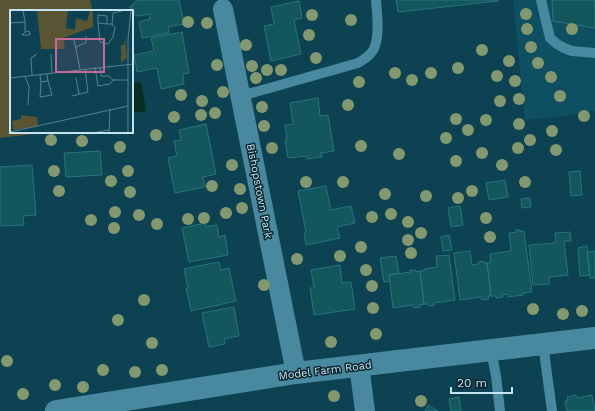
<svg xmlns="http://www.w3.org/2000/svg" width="595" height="411" viewBox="0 0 595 411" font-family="'Work Sans',sans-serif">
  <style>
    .built { fill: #0f4f62 }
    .green { fill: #595532 }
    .water { fill: #082c1e }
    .building { fill: #13575c; stroke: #27757c }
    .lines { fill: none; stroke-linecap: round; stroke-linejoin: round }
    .service { stroke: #4889a0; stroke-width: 10 }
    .minor { stroke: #4889a0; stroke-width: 20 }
    .secondary { stroke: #4889a0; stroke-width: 22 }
    .tree { fill: #84986f }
    .labels { text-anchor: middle; stroke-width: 3; stroke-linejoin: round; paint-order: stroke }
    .street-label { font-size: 11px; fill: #c5e4f1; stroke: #0a262f }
    .inset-road { fill: none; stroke: #568392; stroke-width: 1 }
    .view { fill: #c36a97; fill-opacity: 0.15; stroke: #c36a97; stroke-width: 2 }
    .inset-edge { fill: none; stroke: #c5e4f1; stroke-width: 2 }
  </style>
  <rect width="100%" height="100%" fill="#0c4252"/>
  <path class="built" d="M513,0H595V111L556,117L525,120Z"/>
  <path class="green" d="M0,0H90L93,11H11V132H50L0,138Z"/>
  <path class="water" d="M141,82L146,111L132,113V83Z"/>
  <path class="building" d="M142,0H179L184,24L168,27L169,33L142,38L139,22L150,19L149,14L138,16L132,14V11H131L130,7L136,1Z
    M396,0H498V1L398,12Z
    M552,0H595V28L553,21Z
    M299,1L302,18L294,20L301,54L271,61L264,26L274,24L271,7Z
    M182,32L189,73L183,74L184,84L161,89L157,68L137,72L134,55L154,51L151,38Z
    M318,98L320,116L328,115L334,151L321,153L322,157L307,159V156L288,158L285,140H287L285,125L293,124L290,103Z
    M206,124L216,174L203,177L205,187L175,193L168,158L177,156L174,141L181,140L179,130Z
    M100,151L102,175L66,177L64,153Z
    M32,165L36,215L23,216L24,225L0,226V167Z
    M580,171L582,195L571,196L569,172Z
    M505,180L508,197L489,200L486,183Z
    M326,186L331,210L351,206L355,223L337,227L340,238L306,245L304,233L306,232L298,191Z
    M530,198L531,207L522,208L521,199Z
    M460,206L463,225L451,227L448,208Z
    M205,223L206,227L217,225L219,237L225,235L228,255L189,262L182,228Z
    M516,230H520V232L524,231L532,292L523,293V295L508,297L507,294L502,295L503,297L496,298V296H491L487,263L491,262L490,254L511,251L509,233L517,232Z
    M570,232L571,241H564L568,275L549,277V284L533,285L529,245L556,243L555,233Z
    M449,235L452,250L443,251L441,237Z
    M587,246L590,275L580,276L578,248Z
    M470,251L472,265L478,264V262L484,261V263H487L491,296H488L489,299L482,300L481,297L460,300L454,253Z
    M595,251V278H590L587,252Z
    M449,255L455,300L434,303V305L429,306L428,304H424L420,271H424V269L437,267L436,256Z
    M396,256L399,273L389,275L390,281L384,282L380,258Z
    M219,262L221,270L229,268L236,301L191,311L186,288H188L184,269Z
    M340,265L342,283L351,282L355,309L314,315L310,288H314L311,270Z
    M410,270H416V272L420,271L424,304L420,305V307L414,308L413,305L393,308L389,275L411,272Z
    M234,307L239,336L224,339L225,344L209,347L202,313Z
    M576,395L577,398L592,395L595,411H567L565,401L568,400L567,397Z
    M459,397L461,411H451L449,399Z
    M428,405L438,411H425Z"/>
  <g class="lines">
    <path class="service" d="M541,0L550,38L557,44L564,48L572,51L595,53
      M241,96L358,63C363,60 368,57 371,53C381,42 377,14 376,0
      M543,344L552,411
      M491,350L496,376L500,411"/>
    <path class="minor" d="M223,9L296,373
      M359,365L365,411"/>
    <path class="secondary" d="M56,411L296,373L595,338"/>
  </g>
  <g class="tree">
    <circle cx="526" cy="14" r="6"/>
    <circle cx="312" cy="15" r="6"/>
    <circle cx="351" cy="20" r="6"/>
    <circle cx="188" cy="22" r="6"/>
    <circle cx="207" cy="23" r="6"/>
    <circle cx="527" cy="29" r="6"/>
    <circle cx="572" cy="29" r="6"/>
    <circle cx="309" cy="35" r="6"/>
    <circle cx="246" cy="45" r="6"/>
    <circle cx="531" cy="47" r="6"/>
    <circle cx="482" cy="50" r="6"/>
    <circle cx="316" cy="58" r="6"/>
    <circle cx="509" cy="61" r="6"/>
    <circle cx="538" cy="63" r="6"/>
    <circle cx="217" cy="65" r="6"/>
    <circle cx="252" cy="66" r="6"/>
    <circle cx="458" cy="68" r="6"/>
    <circle cx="267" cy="70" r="6"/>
    <circle cx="281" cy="70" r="6"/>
    <circle cx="395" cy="73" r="6"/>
    <circle cx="431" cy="73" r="6"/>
    <circle cx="497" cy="76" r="6"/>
    <circle cx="551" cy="77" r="6"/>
    <circle cx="256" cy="78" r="6"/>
    <circle cx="412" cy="80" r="6"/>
    <circle cx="515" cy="81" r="6"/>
    <circle cx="359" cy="82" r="6"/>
    <circle cx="223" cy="92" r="6"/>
    <circle cx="181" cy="95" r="6"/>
    <circle cx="560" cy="96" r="6"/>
    <circle cx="519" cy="99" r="6"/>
    <circle cx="202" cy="101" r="6"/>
    <circle cx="500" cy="101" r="6"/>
    <circle cx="348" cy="105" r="6"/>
    <circle cx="262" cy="107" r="6"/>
    <circle cx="215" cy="113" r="6"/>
    <circle cx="201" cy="115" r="6"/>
    <circle cx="584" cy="116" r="6"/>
    <circle cx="174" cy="117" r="6"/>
    <circle cx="456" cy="119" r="6"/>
    <circle cx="486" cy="120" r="6"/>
    <circle cx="519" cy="124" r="6"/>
    <circle cx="264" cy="126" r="6"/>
    <circle cx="468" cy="130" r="6"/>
    <circle cx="552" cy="131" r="6"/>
    <circle cx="156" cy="135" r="6"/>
    <circle cx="446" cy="138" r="6"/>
    <circle cx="51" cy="140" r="6"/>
    <circle cx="530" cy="140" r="6"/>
    <circle cx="82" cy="141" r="6"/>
    <circle cx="361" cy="146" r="6"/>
    <circle cx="120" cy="147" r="6"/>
    <circle cx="272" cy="148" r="6"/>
    <circle cx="518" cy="148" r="6"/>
    <circle cx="556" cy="150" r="6"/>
    <circle cx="482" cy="153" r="6"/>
    <circle cx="399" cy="154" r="6"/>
    <circle cx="456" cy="161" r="6"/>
    <circle cx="232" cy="165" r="6"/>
    <circle cx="502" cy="165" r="6"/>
    <circle cx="54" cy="171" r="6"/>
    <circle cx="128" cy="171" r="6"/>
    <circle cx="111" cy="181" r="6"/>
    <circle cx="306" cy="182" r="6"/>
    <circle cx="343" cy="182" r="6"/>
    <circle cx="525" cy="182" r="6"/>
    <circle cx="212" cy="186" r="6"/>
    <circle cx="240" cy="189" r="6"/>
    <circle cx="59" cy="191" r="6"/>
    <circle cx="472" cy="191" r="6"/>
    <circle cx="130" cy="192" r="6"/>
    <circle cx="385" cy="194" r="6"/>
    <circle cx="426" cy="196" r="6"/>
    <circle cx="458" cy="198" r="6"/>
    <circle cx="242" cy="208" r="6"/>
    <circle cx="115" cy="212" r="6"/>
    <circle cx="226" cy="213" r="6"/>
    <circle cx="391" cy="214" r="6"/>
    <circle cx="139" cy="215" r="6"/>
    <circle cx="372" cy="217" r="6"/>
    <circle cx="204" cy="218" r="6"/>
    <circle cx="486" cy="218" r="6"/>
    <circle cx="188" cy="219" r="6"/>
    <circle cx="91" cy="220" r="6"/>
    <circle cx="408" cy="222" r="6"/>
    <circle cx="157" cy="224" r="6"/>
    <circle cx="114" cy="228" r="6"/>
    <circle cx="421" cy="233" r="6"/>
    <circle cx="490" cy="237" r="6"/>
    <circle cx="408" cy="240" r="6"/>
    <circle cx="361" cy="247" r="6"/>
    <circle cx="411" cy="253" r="6"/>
    <circle cx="340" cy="256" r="6"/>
    <circle cx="297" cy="259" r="6"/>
    <circle cx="366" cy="270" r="6"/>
    <circle cx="264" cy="285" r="6"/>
    <circle cx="372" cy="286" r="6"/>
    <circle cx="144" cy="300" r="6"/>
    <circle cx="373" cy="308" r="6"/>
    <circle cx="533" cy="309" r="6"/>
    <circle cx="582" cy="311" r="6"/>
    <circle cx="563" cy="314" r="6"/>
    <circle cx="118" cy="320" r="6"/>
    <circle cx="376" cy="334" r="6"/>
    <circle cx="331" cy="342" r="6"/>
    <circle cx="152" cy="343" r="6"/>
    <circle cx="7" cy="361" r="6"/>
    <circle cx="103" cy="370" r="6"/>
    <circle cx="162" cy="370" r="6"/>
    <circle cx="135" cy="372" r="6"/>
    <circle cx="55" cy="385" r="6"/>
    <circle cx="83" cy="387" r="6"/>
    <circle cx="23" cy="394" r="6"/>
    <circle cx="334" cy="396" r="6"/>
    <circle cx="421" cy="401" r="6"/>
  </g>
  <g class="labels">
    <g class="street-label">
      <text transform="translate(260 191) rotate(79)" y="4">Bishopstown Park</text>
      <text transform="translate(325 370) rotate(-7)" y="4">Model Farm Road</text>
    </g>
  </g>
  <g transform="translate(10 10)">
    <rect width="123" height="123" fill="#0c4252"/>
    <path d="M27,0H58L56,18L65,20L66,8L77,11L80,0H83V17L53,28L55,39H31ZM115,26L117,48L111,53V35H114ZM11,105L27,107L28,116L3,120L2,111L11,109Z" fill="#595532"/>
    <path class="inset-road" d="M15,12V22L12,25H20L19,21L15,22M0,13L15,12L13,0M88,13L90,32L98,34L103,27L105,18L102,14M97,14V6L88,5V13L97,14H102L103,3L116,0M64,30L70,59M65,37L76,33V26M41,44L42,63M85,57L88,76L100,74L103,70M90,57L91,66H99L103,70H118M22,65L21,48L27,44M30,65L31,72L38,71L37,64M15,67L19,76L18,95M0,68L123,54M66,68L69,84M31,72L30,87L42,85L38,71M62,86L78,82L75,59M0,122L118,96M82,123L99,120M99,123L100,99M118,123V29L121,0"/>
    <path class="view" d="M46,29H94V62H46Z"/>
    <rect width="123" height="123" class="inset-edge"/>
  </g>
  <path d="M451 387v6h61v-6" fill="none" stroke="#c5e4f1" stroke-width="2"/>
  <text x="457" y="387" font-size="12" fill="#c5e4f1" stroke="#0a262f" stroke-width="3" paint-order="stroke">20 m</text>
</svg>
